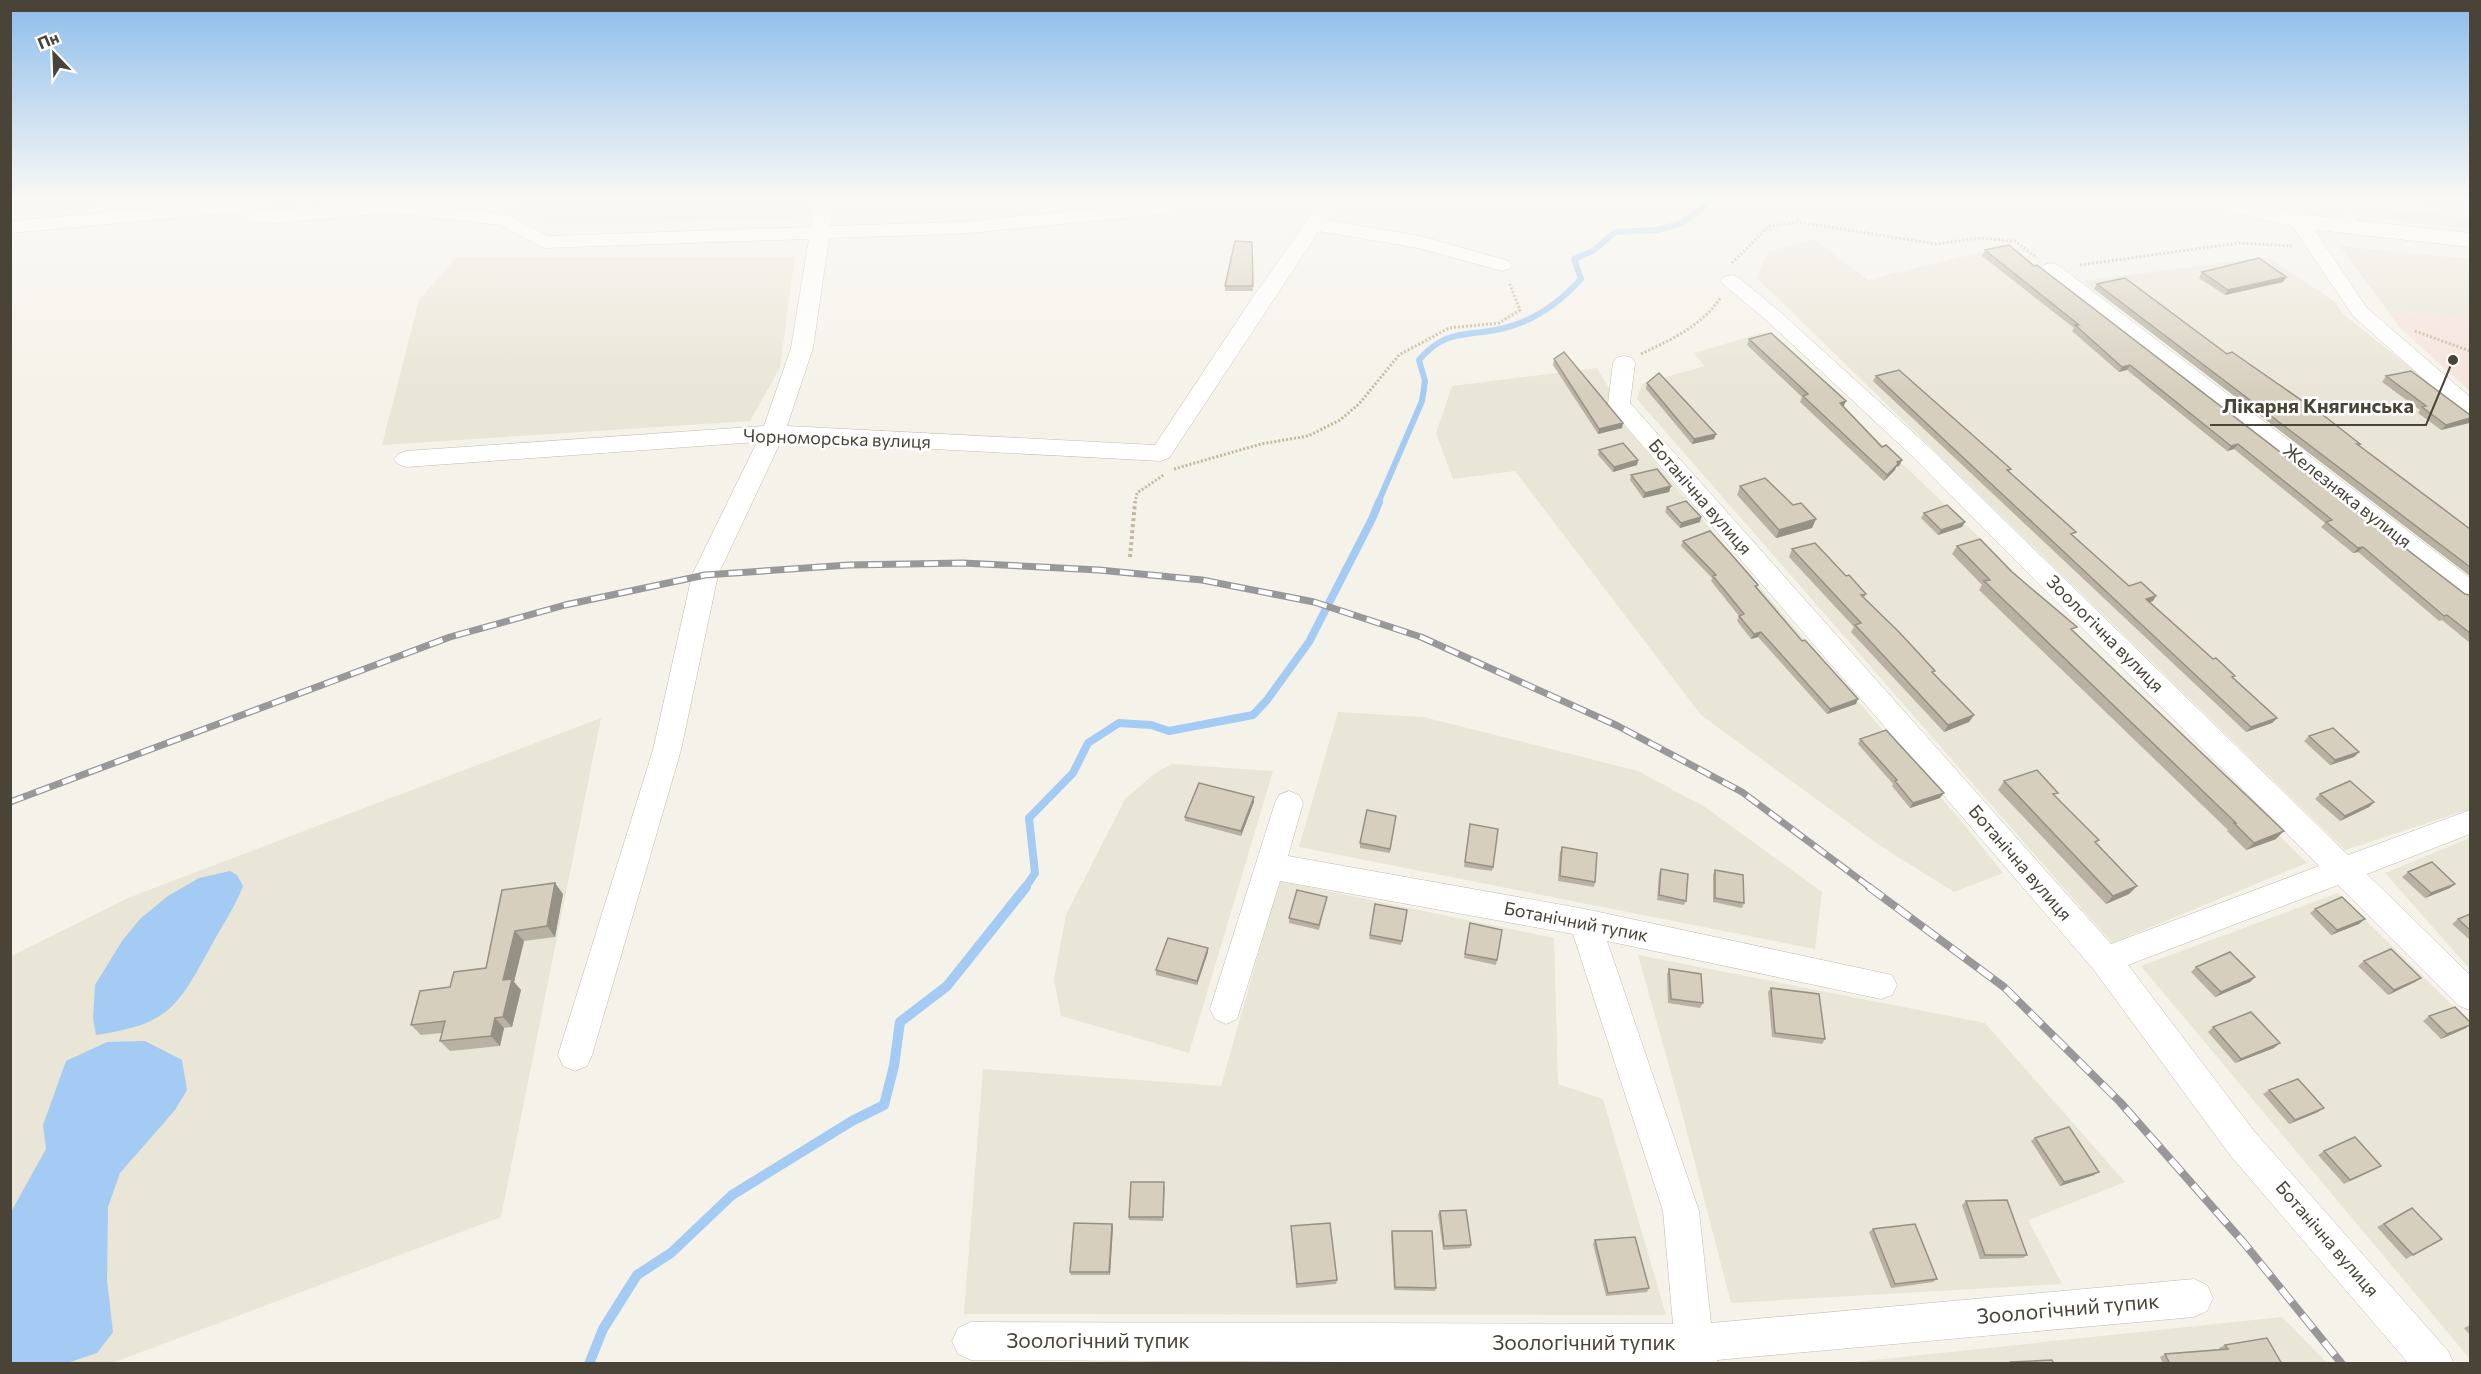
<svg xmlns="http://www.w3.org/2000/svg" width="2481" height="1374" viewBox="0 0 2481 1374" font-family="Commissioner,sans-serif">
  <style>
    .residential { fill: #e9e5d7 }
    .industrial { fill: #e4e1da }
    .medical { fill: #f5e2dc }
    .parking { fill: #e6e4e1 }
    .water { fill: #a4cbf3 }
    .lines { fill: none; stroke-linecap: round; stroke-linejoin: round }
    .stream-far2 { stroke: #a4cbf3; stroke-width: 6 }
    .stream-far1 { stroke: #a4cbf3; stroke-width: 8 }
    .stream { stroke: #a4cbf3; stroke-width: 10 }
    .service-casing { stroke: #c1bbab; stroke-width: 1 }
    .minor-casing { stroke: #c1bbab; stroke-width: 1 }
    .tertiary-casing { stroke: #c1bbab; stroke-width: 1 }
    .path-far1 { stroke: #c3b99c; stroke-width: 3; stroke-dasharray: 2 2; stroke-linecap: butt }
    .path { stroke: #c3b99c; stroke-width: 4; stroke-dasharray: 3 3; stroke-linecap: butt }
    .service { fill: #fff; fill-rule: evenodd }
    .minor { fill: #fff; fill-rule: evenodd }
    .tertiary { fill: #fff; fill-rule: evenodd }
    .rail-far1-casing { stroke: #989898; stroke-width: 7 }
    .rail-casing { stroke: #989898; stroke-width: 8 }
    .rail-far1 { stroke: #fff; stroke-width: 4.5; stroke-dasharray: 14; stroke-linecap: butt }
    .rail { stroke: #fff; stroke-width: 6; stroke-dasharray: 17; stroke-linecap: butt }
    .wall { fill: #b9b2a3 }
    .shaded-wall { fill: #969185 }
    .building { fill: #d7cfbe; stroke: #969185; stroke-width: 1.5 }
    .labels { text-anchor: middle; stroke-width: 5; stroke-linejoin: round; paint-order: stroke }
    .street-label { font-size: 18px; fill: #494437; stroke: #fff }
    .near-street-label { font-size: 21px; fill: #494437; stroke: #fff }
    .leader { fill: none; stroke: #494437; stroke-width: 2 }
    .callout-dot { fill: #494437; stroke: #fff; stroke-width: 2 }
    .callout-label { font-size: 20px; text-anchor: middle; font-weight: bold; fill: #494437; stroke: #fff; stroke-width: 5; stroke-linejoin: round; paint-order: stroke }
  </style>
  <rect width="100%" height="100%" fill="#f5f2e9"/>
  <path class="residential" d="M11,198H214L11,215Z
    M254,198H813L809,218L553,224L513,207L395,199L270,210Z
    M1814,239L1868,280L2004,246L2470,605V809L2345,850L1757,278L1768,252Z
    M2340,246L2470,259V318L2387,310Z
    M457,257H795L780,367L750,421L382,445L419,300Z
    M2268,257L2334,301L2343,314L2456,404L2457,409L2470,419V575L2083,281Z
    M1765,332L1983,541L2307,863L2112,943L1637,399L1642,384L1705,366L1694,353Z
    M1597,368L1611,392V409L1744,569L1962,822L2003,873L1954,892L1882,847L1701,715L1515,471L1453,479L1436,433L1452,386Z
    M1338,712L1423,717L1638,771L1705,807L1822,892L1815,949L1299,847Z
    M601,718L501,1217L112,1363L11,1364V956L128,898Z
    M1172,764L1273,771L1189,1053L1061,1016L1054,979L1066,915L1125,799L1154,774Z
    M2470,838V969L2385,873Z
    M1279,881L1554,938L1558,1084L1603,1099L1666,1315L964,1314L983,1069L1221,1086Z
    M2338,893L2470,1023V1359L2141,966Z
    M1638,955L1985,1023L2125,1182L2028,1220L2062,1284L1731,1303L1680,1105Z
    M2282,1317L2327,1363L1836,1364Z"/>
  <path class="industrial" d="M2349,198H2470V212Z"/>
  <path class="medical" d="M2387,310L2470,318V391L2401,329Z"/>
  <path class="parking" d="M2359,206L2470,218V229L2362,216Z"/>
  <path class="water" d="M230,871L237,875L243,886C236,905 225,921 215,939C179,1003 174,1024 96,1035L93,1018L95,985L122,941L140,919L168,896L199,878Z
    M145,1041L182,1060L187,1090L175,1110L120,1173L108,1207L107,1280L113,1332L97,1353L67,1363L11,1362V1212L46,1149L43,1125L66,1061L107,1042Z"/>
  <g class="lines">
    <path class="stream-far2" d="M1378,503L1422,401L1425,381L1419,360C1448,326 1470,338 1508,327C1537,319 1561,301 1581,279L1574,259L1593,251L1615,232L1657,230L1680,224L1701,209L1712,198"/>
    <path class="stream-far1" d="M1025,888L1035,873L1029,818L1073,773L1088,743L1119,723L1151,725L1169,731L1253,715L1267,700L1309,642L1372,519L1379,502"/>
    <path class="stream" d="M589,1364L603,1329L637,1275L671,1253L732,1195L852,1121L884,1105L894,1066L900,1022L947,986L1026,887"/>
    <defs>
      <path id="service" d="M2338,198H2348L2358,227L2356,229L2348,227Z"/>
      <path id="minor" d="M816,198H834L830,226L958,222L1156,203L1173,198H1200L1198,202L1158,215L958,234L829,238L813,348L787,426L1155,445L1253,297L1323,198H1341L1326,220L1420,236L1509,261L1512,265L1509,269L1502,271L1418,248L1319,231L1169,458L1161,461L781,441L718,575L681,750L592,1055L587,1066L575,1071L563,1066L558,1055L653,750L692,575L757,442L406,467L398,464L394,459L398,454L406,451L764,426L791,348L809,239L544,248L500,225L390,213L264,224L233,213L10,233V221L235,201L266,212L390,201L505,214L548,236L811,227Z
        M2299,215L2306,217L2367,308L2470,397V415L2462,413L2353,316L2289,221L2292,217Z
        M2051,263L2058,265L2470,578V600L2461,597L2044,273L2041,269L2044,265Z
        M1731,275L1738,277L1779,311L1927,445L2348,855L2470,810V834L2367,874L2470,975V1010L2459,1006L2338,885L2128,965L2254,1131L2448,1351L2454,1364H2409L2230,1155L2094,970L1611,409L1608,404L1613,363L1616,358L1624,356L1632,358L1635,363L1630,403L2111,944L2319,866L1911,455L1765,319L1724,285L1721,281L1724,277Z
        M1289,791L1299,795L1303,803L1288,856L1585,909L1892,975L1897,985L1892,995L1881,999L1607,941L1699,1211L1711,1323L2194,1279L2207,1285L2213,1298L2207,1311L2194,1317L1717,1360L1718,1364L971,1360L958,1354L952,1341L958,1328L971,1322L1673,1324L1663,1211L1573,934L1280,881L1237,1019L1226,1024L1215,1019L1210,1009L1275,803L1279,795Z"/>
      <path id="tertiary" d="M2193,198H2233L2299,214L2470,233V247L2299,228L2197,203Z"/>
    </defs>
    <use href="#service" class="service-casing"/>
    <use href="#minor" class="minor-casing"/>
    <use href="#tertiary" class="tertiary-casing"/>
    <path class="path-far1" d="M1732,263L1769,226L1798,222L1936,244L1980,238L2015,241L2037,258
      M2080,265L2239,243L2292,246
      M2415,331L2470,351
      M1641,354C1672,339 1702,326 1721,297
      M1174,469L1261,444L1308,436L1340,420L1359,404L1399,355L1449,328L1499,323L1520,310L1509,282
      M1135,503L1137,493L1165,474"/>
    <path class="path" d="M1130,557L1135,502"/>
    <use href="#service" class="service"/>
    <use href="#minor" class="minor"/>
    <use href="#tertiary" class="tertiary"/>
    <defs>
      <path id="rail-far1" d="M10,802L450,637L565,605L705,575L849,565L963,563L1099,570L1202,580L1314,602L1421,637L1618,726L1742,792L1871,888"/>
      <path id="rail" d="M1869,887L2004,987L2120,1102L2244,1243L2342,1364"/>
    </defs>
    <use href="#rail-far1" class="rail-far1-casing"/>
    <use href="#rail" class="rail-casing"/>
    <use href="#rail-far1" class="rail-far1"/>
    <use href="#rail" class="rail"/>
  </g>
  <path class="wall" d="M1252,242L1253,291H1225V286Z
    M1985,250L2034,266L2465,594L2470,595V643L2442,620L2439,621L2358,552L2353,553L2321,527L2325,523L2234,449L2227,451L2127,370L2119,372L2072,331L2074,328L1982,256Z
    M2202,272L2286,277L2283,282L2225,295L2199,278Z
    M2097,284L2227,354L2358,445L2470,529V576L2094,289Z
    M1749,339L1844,407L1882,447L1902,460L1899,466L1896,467L1895,470L1884,481L1800,402L1802,397L1747,345Z
    M1554,359L1622,428L1598,434L1553,365Z
    M1876,376L2011,469L2009,472L2073,536L2129,586L2153,601L2149,602L2213,659L2235,676L2233,678L2277,718L2272,723L2246,732L1873,381Z
    M2386,376L2469,423L2441,430L2418,413L2420,410L2382,382Z
    M1647,383L1716,434L1714,439L1692,444L1646,389Z
    M1599,450L1638,460L1637,465L1613,472L1598,455Z
    M1631,475L1671,486L1669,492L1643,498L1630,480Z
    M1740,486L1793,505L1816,519L1812,528L1776,538L1737,495Z
    M1667,507L1701,517L1700,522L1680,528L1665,512Z
    M1924,513L1962,527L1938,535L1921,518Z
    M1683,541L1758,585L1757,588L1856,704L1827,714L1758,637L1751,639L1737,621L1739,616L1711,581L1712,578L1681,546Z
    M1957,546L2012,572L2074,632L2276,839L2246,850L2227,831L2228,830L1979,590L1982,585L1952,554Z
    M1792,549L1846,576L1866,594L1864,598L1934,674L1974,715L1969,722L1944,732L1851,632L1854,627L1789,557Z
    M2309,736L2359,752L2354,757L2330,765L2304,741Z
    M1860,739L1940,798L1910,808L1892,786L1893,784L1858,744Z
    M2004,781L2055,796L2096,843L2137,886L2129,894L2106,904L1998,790Z
    M2320,794L2374,802L2369,807L2340,821L2315,799Z
    M1254,802L1241,836L1185,821V817Z
    M1396,816L1390,853L1360,848V843Z
    M1469,829L1493,867L1492,871L1464,867Z
    M1562,847L1595,882L1594,887L1558,881L1560,852Z
    M1661,869L1686,901L1684,905L1657,900L1659,873Z
    M1715,870L1744,903L1742,908L1713,902V875Z
    M2408,872L2450,888L2425,898L2402,877Z
    M502,890L563,894L555,937L524,941L514,982L521,990L512,1027L504,1028L500,1046L450,1051L440,1041L442,1033L421,1035L411,1025L486,968Z
    M1327,897L1319,930L1289,923V918Z
    M1375,904L1407,910L1401,945L1369,939Z
    M2315,909L2359,924L2331,935L2310,913Z
    M2470,914V940L2452,924L2458,919Z
    M1469,928L1497,960L1496,965L1464,958Z
    M1208,948V952L1197,985L1156,975V970Z
    M2364,961L2415,982L2388,995L2358,966Z
    M2196,967L2255,977L2250,982L2215,997L2191,972Z
    M1669,969L1703,1003L1700,1008L1668,1003L1667,974Z
    M1771,988L1825,1039L1822,1044L1772,1037L1768,992Z
    M2429,1016L2466,1028L2441,1039L2423,1021Z
    M2213,1027L2274,1048L2235,1063L2208,1032Z
    M2269,1090L2318,1112L2289,1124L2263,1094Z
    M2035,1138L2094,1175L2060,1186L2031,1141Z
    M2324,1151L2374,1170L2344,1184L2318,1155Z
    M1165,1186L1163,1221L1129,1220V1217Z
    M1966,1201L2027,1255L2023,1258L1980,1259L1962,1205Z
    M2412,1208L2413,1255L2406,1259L2377,1227Z
    M1440,1211L1471,1245L1470,1248L1443,1250L1438,1214Z
    M1112,1224L1113,1227L1110,1275H1071L1070,1272Z
    M1291,1226L1337,1280L1336,1284L1296,1288Z
    M1873,1229L1937,1279L1933,1282L1891,1288L1869,1232Z
    M1392,1231L1436,1288L1435,1291L1394,1290L1391,1234Z
    M1595,1240L1649,1288L1647,1292L1606,1296L1593,1244Z
    M2470,1325V1335L2464,1328Z
    M2225,1345L2282,1364H2163L2160,1357L2165,1354L2220,1350L2219,1348Z"/>
  <path class="shaded-wall" d="M2286,277L2283,282L2225,295L2228,290Z
    M2130,365L2127,370L2119,372L2122,367Z
    M1846,401L1843,408L1840,403Z
    M2470,418V421L2469,423L2441,430L2446,425Z
    M1623,423L1622,428L1598,434L1599,429Z
    M1716,434L1714,439L1692,444L1694,439Z
    M2238,444L2234,449L2227,451L2231,446Z
    M1638,460L1637,465L1613,472L1614,467Z
    M1902,460L1899,466L1896,467L1895,470L1884,481L1887,475L1897,462Z
    M1671,486L1669,492L1643,498L1645,493Z
    M1701,517L1700,522L1680,528L1681,523Z
    M1816,519L1812,528L1776,538L1779,530Z
    M1965,522L1962,527L1938,535L1941,530Z
    M2363,547L2358,552L2353,553L2358,548Z
    M2156,596L2153,601L2143,605L2146,599Z
    M1761,632L1758,637L1751,639L1754,634Z
    M1858,699L1856,704L1827,714L1830,709Z
    M1974,715L1969,722L1944,732L1948,725Z
    M2277,718L2272,723L2246,732L2251,727Z
    M2359,752L2354,757L2330,765L2335,760Z
    M1944,793L1940,798L1910,808L1913,803Z
    M1254,797V802L1241,836V831Z
    M2374,802L2369,807L2340,821L2345,816Z
    M2284,831L2276,839L2246,850L2254,843Z
    M555,883L563,894L555,937L547,926Z
    M2455,884L2450,888L2425,898L2431,893Z
    M2137,886L2129,894L2106,904L2113,896Z
    M2365,919L2359,924L2331,935L2337,930Z
    M515,931L524,941L514,982L521,990L512,1027L503,1017V980Z
    M1208,948V952L1197,985V981Z
    M2255,977L2250,982L2215,997L2221,992Z
    M2421,978L2415,982L2388,995L2394,990Z
    M495,1018L504,1028L500,1046L491,1036Z
    M2470,1025L2466,1028L2441,1039L2447,1034Z
    M2280,1043L2274,1048L2235,1063L2241,1059Z
    M2324,1108L2318,1112L2289,1124L2295,1120Z
    M2099,1172L2094,1175L2060,1186L2064,1182Z
    M1112,1224L1113,1227L1110,1275L1109,1272Z"/>
  <path class="building" d="M1235,241L1252,242L1253,286H1225Z
    M2009,245L2034,266L2037,265L2465,594L2470,595V633L2447,615L2444,616L2363,547L2358,548L2326,522L2332,520L2238,444L2231,446L2130,365L2122,367L2075,325H2079L1985,250Z
    M2259,258L2286,277L2228,290L2202,272Z
    M2125,278L2227,354L2232,352L2327,418L2360,444H2357L2470,529V567L2097,284Z
    M1771,333L1846,401L1840,403L1882,447L1886,445L1902,460L1897,462L1898,464L1887,475L1803,396L1808,394L1749,339Z
    M1564,352L1623,423L1599,429L1554,359Z
    M1899,370L2011,469L2007,470L2076,532L2071,534L2129,586L2141,582L2156,596L2146,599L2213,659L2216,658L2235,676L2232,677L2277,718L2251,727L1876,376Z
    M2411,371L2470,415V418L2446,425L2422,407L2426,406L2386,376Z
    M1659,373L1716,434L1694,439L1647,383Z
    M1623,443L1638,460L1614,467L1599,450Z
    M1657,469L1671,486L1645,493L1631,475Z
    M1765,478L1793,505L1801,503L1816,519L1779,530L1740,486Z
    M1686,501L1701,517L1681,523L1667,507Z
    M1947,505L1965,522L1941,530L1924,513Z
    M1710,531L1731,554L1758,585L1755,586L1802,641L1805,640L1858,699L1830,709L1761,632L1754,634L1739,616L1744,614L1713,576L1716,575L1683,541Z
    M1980,539L2012,572L2077,627L2071,629L2284,831L2254,843L2234,823H2236L1984,581L1990,580L1957,546Z
    M1815,543L1846,576L1849,575L1866,594L1861,595L1899,632L1935,671L1932,672L1974,715L1948,725L1855,625L1861,623L1792,549Z
    M2333,728L2359,752L2335,760L2309,736Z
    M1886,730L1944,793L1913,803L1895,781L1897,780L1860,739Z
    M2037,770L2058,793L2053,794L2099,840L2095,842L2137,886L2113,896L2004,781Z
    M2350,781L2374,802L2345,816L2320,794Z
    M1199,783L1254,797L1241,831L1185,817Z
    M1367,810L1396,816L1390,849L1360,843Z
    M1470,824L1498,829L1493,867L1465,862Z
    M1562,847L1597,853L1595,882L1560,876Z
    M2432,862L2455,884L2431,893L2408,872Z
    M1661,869L1688,874L1686,901L1659,895Z
    M1715,870L1743,875L1744,903L1715,898Z
    M555,883L547,926L515,931L503,980L512,979L503,1017L495,1018L491,1036L440,1041L445,1021L411,1025L420,991L450,987L454,972L486,968L502,890Z
    M1297,890L1327,897L1319,925L1289,918Z
    M2342,897L2365,919L2337,930L2315,909Z
    M1375,904L1407,910L1402,941L1370,935Z
    M2470,914V930L2458,919Z
    M1470,923L1502,930L1497,960L1465,954Z
    M1168,938L1208,948L1197,981L1156,970Z
    M2391,949L2421,978L2394,990L2364,961Z
    M2230,952L2255,977L2221,992L2196,967Z
    M1669,969L1701,974L1703,1003L1671,999Z
    M1771,988L1819,994L1825,1039L1775,1033Z
    M2455,1007L2470,1022V1025L2447,1034L2429,1016Z
    M2251,1012L2280,1043L2241,1059L2213,1027Z
    M2298,1079L2324,1108L2295,1120L2269,1090Z
    M2069,1127L2099,1172L2064,1182L2035,1138Z
    M2355,1137L2381,1166L2350,1180L2324,1151Z
    M1131,1182H1164L1163,1217H1129Z
    M2007,1200L2027,1255H1985L1966,1201Z
    M2412,1208L2442,1239L2413,1255L2384,1224Z
    M1466,1210L1471,1245L1444,1246L1440,1211Z
    M1074,1223L1112,1224L1109,1272H1070Z
    M1330,1223L1337,1280L1297,1284L1291,1226Z
    M1915,1224L1937,1279L1895,1284L1873,1229Z
    M1392,1231H1432L1436,1288L1395,1287Z
    M1635,1237L1649,1288L1608,1293L1595,1240Z
    M2267,1338L2282,1364H2170L2165,1354L2228,1349L2225,1345Z
    M2052,1360L2054,1364H2012L2011,1362Z"/>
  <linearGradient id="sky" x2="0" y2="1"><stop stop-color="#8dbdec"/><stop offset="0.51" stop-color="#faf9f5"/><stop offset="1" stop-color="#faf9f5" stop-opacity="0"/></linearGradient>
  <rect width="2481" height="390" fill="url(#sky)"/>
  <g class="labels">
    <g class="street-label">
      <text transform="translate(837 439) rotate(2)" y="6">Чорноморська вулиця</text>
      <text transform="translate(2347 496) rotate(38)" y="6">Железняка вулиця</text>
      <text transform="translate(1700 497) rotate(49)" y="6">Ботанічна вулиця</text>
      <text transform="translate(2105 634) rotate(45)" y="6">Зоологічна вулиця</text>
      <text transform="translate(2020 863) rotate(49)" y="6">Ботанічна вулиця</text>
      <text transform="translate(1576 922) rotate(11)" y="6">Ботанічний тупик</text>
      <text transform="translate(2327 1239) rotate(49)" y="6">Ботанічна вулиця</text>
    </g>
    <g class="near-street-label">
      <text transform="translate(2068 1309) rotate(-5)" y="7">Зоологічний тупик</text>
      <text x="1098" y="1348">Зоологічний тупик</text>
      <text x="1584" y="1350">Зоологічний тупик</text>
    </g>
  </g>
  <path class="leader" d="M2453 360L2426 425H2210"/>
  <circle class="callout-dot" cx="2453" cy="360" r="6"/>
  <g class="callout-label">
    <text x="2318" y="413">Лікарня Княгинська</text>
  </g>
  <rect width="2481" height="1374" fill="none" stroke="#494437" stroke-width="24"/>
  <g transform="translate(54 54) rotate(337)" stroke="#ffffff" stroke-width="4.5" paint-order="stroke">
  <path d="M0-4.5L10 22L0 15L-10 22Z" fill="#494437"/>
  <text y="-9" font-size="16" font-weight="bold" text-anchor="middle" fill="#494437">Пн</text>
  </g>
</svg>
